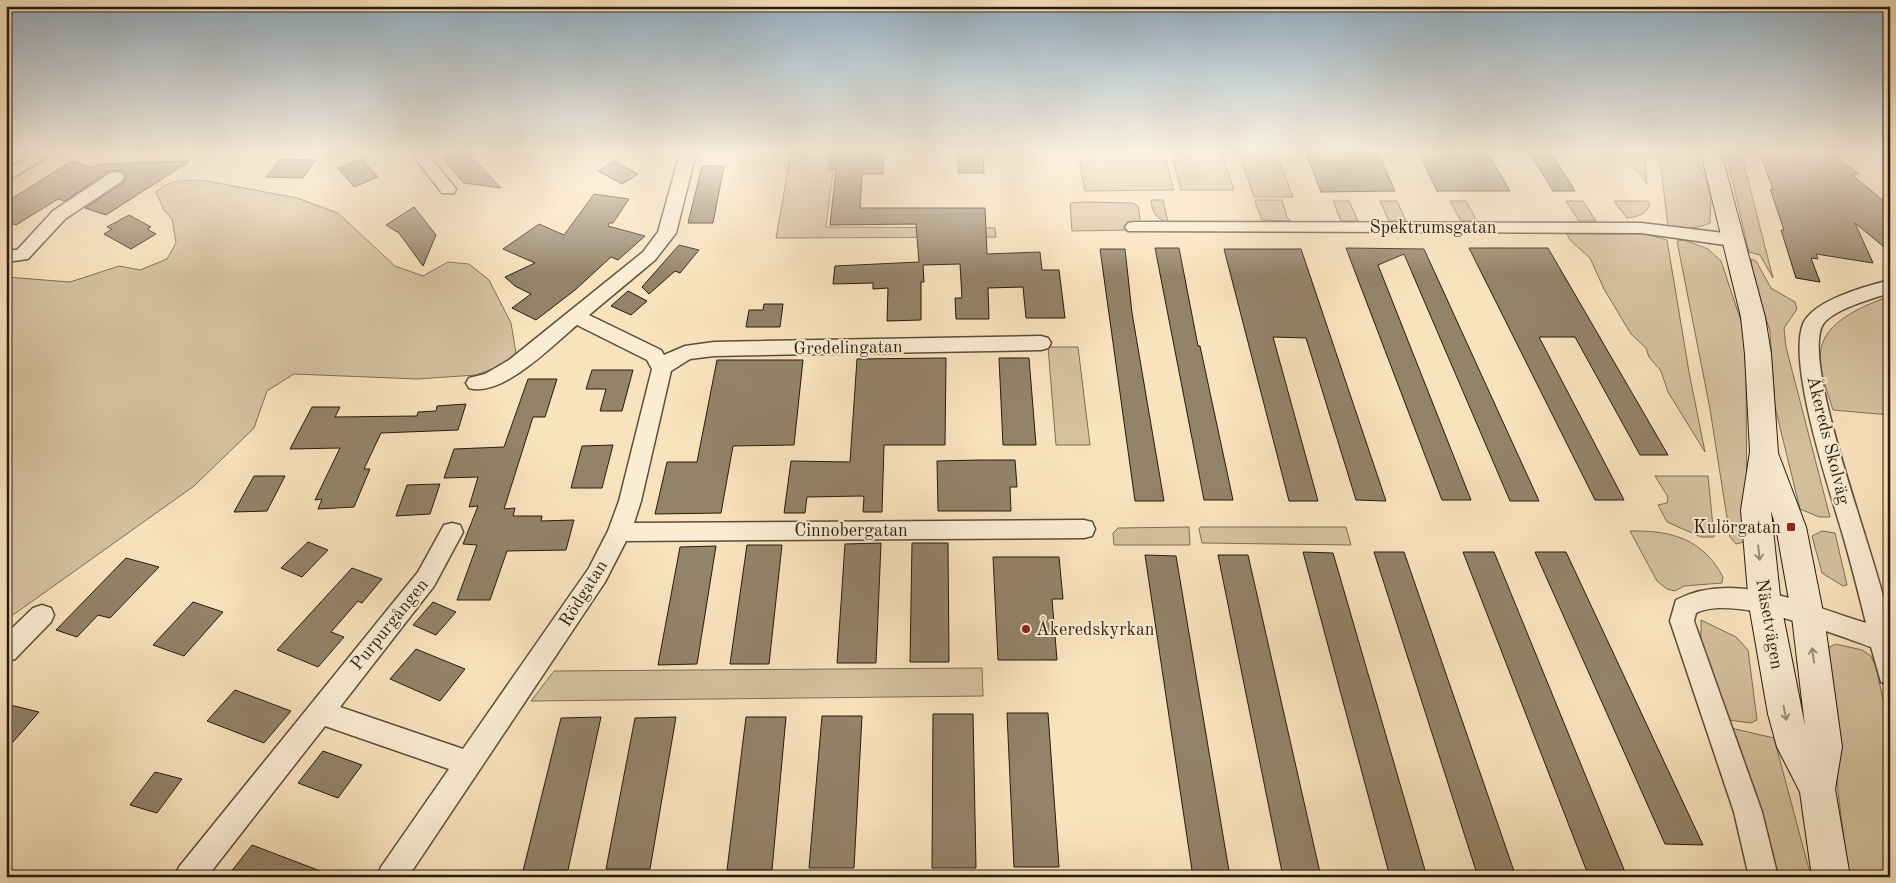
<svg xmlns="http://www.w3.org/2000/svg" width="1896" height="883" viewBox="0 0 1896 883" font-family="'Old Standard TT',serif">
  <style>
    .green { fill: #d5c19f; stroke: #7d6e57 }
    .building { fill: #938369; stroke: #251b0f }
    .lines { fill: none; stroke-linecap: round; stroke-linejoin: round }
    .street-casing { stroke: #5a4d3a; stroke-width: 3 }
    .secondary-casing { stroke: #251b0f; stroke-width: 2 }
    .street { fill: #fbedd4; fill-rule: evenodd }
    .secondary { fill: #fbedd4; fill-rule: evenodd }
    .oneway { stroke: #9b8e7b }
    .poi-dot { fill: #8f2418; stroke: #fbedd4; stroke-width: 2 }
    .labels { text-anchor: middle; stroke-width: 4; stroke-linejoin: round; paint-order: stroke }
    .street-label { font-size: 18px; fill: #251b0f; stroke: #fbedd4 }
    .poi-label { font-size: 18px; fill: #251b0f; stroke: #fbedd4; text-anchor: end }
  </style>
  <rect width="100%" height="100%" fill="#f9e3bd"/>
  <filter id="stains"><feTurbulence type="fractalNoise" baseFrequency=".004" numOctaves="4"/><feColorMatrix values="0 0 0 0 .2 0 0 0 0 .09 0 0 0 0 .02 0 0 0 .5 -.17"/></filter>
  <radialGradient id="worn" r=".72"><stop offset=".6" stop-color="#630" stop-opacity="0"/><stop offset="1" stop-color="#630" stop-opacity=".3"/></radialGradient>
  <path class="green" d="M791,153H829L827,171H833L826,227L995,228L996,237L776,238Z
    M1078,153H1164L1174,190L1085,191Z
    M1171,153H1222L1234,190H1181Z
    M1239,153H1276L1293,197H1254Z
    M1624,153H1644L1647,184Z
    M1659,153H1696L1711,196L1710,223C1695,230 1683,228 1668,226Z
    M1726,153H1741L1773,278L1760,255L1749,252Z
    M201,180L297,198L338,213L395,266L423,276L448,262L469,264L489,280L511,323L516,353L503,365L476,375L417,379L294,374L267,391L254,428L194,486L6,620V277L70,282L119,266L140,270L167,259L176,243L172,219L164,210L156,192C169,179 183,181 201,180Z
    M1151,200H1163L1168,222C1156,219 1152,212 1151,200Z
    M1256,200H1282L1287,217L1291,221L1262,220L1255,202Z
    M1333,201H1349L1358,221H1341Z
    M1380,201H1397L1406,221H1389Z
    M1450,201H1466L1477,221H1461Z
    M1566,201H1583L1596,221H1579Z
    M1614,201H1647L1650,203C1648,214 1637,217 1627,218Z
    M1083,202L1133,203L1138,206L1140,219L1131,230L1072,231L1070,203Z
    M1567,234H1645L1667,240L1689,372L1705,452L1668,392L1661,371L1649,357L1646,348L1631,334L1604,289L1590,258L1570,240Z
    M1684,240L1708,249L1721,261L1742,324L1746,370L1747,534L1744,542L1736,544L1730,537L1710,409L1677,241Z
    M1751,259L1756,261L1771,288L1795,302L1797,309L1784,328L1786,347L1830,517H1819L1800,509L1775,407L1770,331L1754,283Z
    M1890,296V415L1833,410C1827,390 1816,365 1822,345C1829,319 1868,304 1890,296Z
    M1048,347H1078L1090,445H1056Z
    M1655,476H1708L1714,537H1701L1667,522L1658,505L1667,503L1668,497Z
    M1189,527L1190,545H1114L1113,533L1118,528Z
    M1200,527H1346L1351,545L1202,543L1199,529Z
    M1630,531C1671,530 1703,539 1723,577L1722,583L1684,586L1675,591L1667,589L1657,581Z
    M1822,531L1835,533L1847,585L1843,586L1822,573L1812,536Z
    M1701,620L1736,637L1748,650L1757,720L1751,723L1728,720L1701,647Z
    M1836,644L1862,650L1871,656L1876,667L1890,732V877H1850C1837,801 1831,725 1827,648Z
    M982,668L983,696L531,701L554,671Z
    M1731,728L1774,738L1811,877H1778L1756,792Z"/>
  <path class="building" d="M459,153H468L501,188L464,183L443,159Z
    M831,153H884L883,174H862L860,208H985L987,254L1040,252L1042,270H1059L1065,318H1026L1023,287L988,288L989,319H956L955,298H962L960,264L923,265L924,282H921V320L887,321L888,288L873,289V283L833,284L835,266L919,262L916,224L830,225L836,169H829Z
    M958,153H983L984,173H958Z
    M1306,153H1378L1395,191L1321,192Z
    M1419,153H1488L1510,191H1437Z
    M1530,153H1551L1575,191H1553Z
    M1760,153H1832L1859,174L1852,175L1890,206V252L1855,223L1873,263L1816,254L1818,259L1811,258L1820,282L1796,278L1781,230H1784L1770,189L1773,190Z
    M280,159L316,160L303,178L266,177Z
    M362,159L378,177L354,187L338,168Z
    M72,161L93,168L99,164L190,161L106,215L85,208L123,183L126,176L122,171H109L65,201L58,199L16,225L6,221V202Z
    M614,161L638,174L622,184L598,171Z
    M702,166H724L713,223H688Z
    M594,194L629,199L613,223H609L608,226L645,236L618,260L611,257L575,290L536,320L512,308L531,294L515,286L505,277L535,263L503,249L539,224L564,235Z
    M414,207L436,235L423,266L399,233L386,225Z
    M129,215L151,227L147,229L156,234L131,249L104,234L112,229L107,227Z
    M679,245L699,250L680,273L675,271L649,294L642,287Z
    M1155,248H1179L1198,346H1200L1233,500H1204Z
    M1346,248L1424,249L1539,501H1510L1404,254L1378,265L1471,500H1442Z
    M1469,248H1548L1668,455H1640L1575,337H1539L1624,500H1595Z
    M1100,249H1125L1132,313L1164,501H1135Z
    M1224,249H1301L1386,501L1356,500L1306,338L1273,337L1318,501H1289Z
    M628,291L647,301L631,315L611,306Z
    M764,304H783L780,327H746L749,310H763Z
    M946,358L945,445H884L882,512H863L864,497L862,496L807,497L805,513H784L791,461L850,462L857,359Z
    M999,358H1029L1036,445H1003Z
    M717,360H803L794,445L733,446L721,513L655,514L667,462H697Z
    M592,370H633L622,411H600L606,389H586Z
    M528,379H557L545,417H533L504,509L515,508L513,516H542L541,521L574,520L566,550L507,551L490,600H457L477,545L463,544L478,506L469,507L478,477L444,478L454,449L504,447Z
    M466,404L458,430L381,433L364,469H370L354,507L318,509L322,499L315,500L340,448L290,449L312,407H340L335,417L417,416L418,412L436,411L437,406Z
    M613,445L602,488H571L582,446Z
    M979,460H1015L1017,487H1010L1011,511H938L937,461Z
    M254,476H285L267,511L234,512Z
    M440,484L430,514L396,516L407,485Z
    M308,542L328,550L302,577L281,568Z
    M881,543L876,663H837L845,544Z
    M912,543H948L949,662H910Z
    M747,545H782L769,664H730Z
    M716,546L697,664L658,665L680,547Z
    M1303,552L1333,553L1427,877H1390Z
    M1374,552H1404L1516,877H1478Z
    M1463,552H1494L1627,877H1589Z
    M1535,552H1566L1703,845L1665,844Z
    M1145,555L1176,556L1230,877H1193Z
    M1218,555H1248L1321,877H1283Z
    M993,557H1059L1063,599H1052L1057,660H998Z
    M126,558L159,567L110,618L98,615L77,637L56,630Z
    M352,568L382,579L362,603L358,601L331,632L344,637L318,667L277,650Z
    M193,602L223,612L184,656L153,645Z
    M433,602L456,612L436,635L413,625Z
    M416,649L465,669L440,701L390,679Z
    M235,690L291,711L264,743L207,721Z
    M6,704L39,712L6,750Z
    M1007,713H1048L1059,867H1014Z
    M933,714H973L976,868H932Z
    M822,716H862L854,868H809Z
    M601,717L568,870L523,871L561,718Z
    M676,717L650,869H606L635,718Z
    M746,717H786L772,870H727Z
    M323,751L362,765L338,798L298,783Z
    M155,772L182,779L157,813L130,805Z
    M252,845L331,875V877H227Z"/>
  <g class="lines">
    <defs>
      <path id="street" d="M35,153H54L6,182V170Z
        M411,153H427L456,189L454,193H442Z
        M680,153H696L676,233L655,260L589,315L661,350L664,355L685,346L714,342L1041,336L1048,338L1051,343L1048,348L1041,350L714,356L690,359L671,371L641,501L634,523L1084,520L1092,522L1095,529L1092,536L1084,538L626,541L605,582L408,877H377L381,867L449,769L325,726L207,877H175L179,867L418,572L444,525L452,523L460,525L463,532L434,586L340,707L463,749L589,568L608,531L619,501L652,369L647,360L577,325C553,345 502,398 469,388L466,383L469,378L485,374L509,360L643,252L658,232Z
        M116,172L122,173L124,177L122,181L65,219L28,259L6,262V250H17L53,211L110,173Z
        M1134,222L1641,223L1732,234L1738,236L1741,240L1738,244L1732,246L1641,233L1128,231L1125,227L1128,223Z
        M1890,280V293C1874,298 1830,310 1822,326C1802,369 1879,563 1889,621C1893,641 1890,665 1890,685L1881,682L1871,647C1832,633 1733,594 1696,613L1694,621L1762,812L1778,877H1749L1734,812L1670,621L1676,600C1736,569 1807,606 1866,623C1859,595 1852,567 1844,539C1831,494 1787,365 1803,324C1813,300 1867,286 1890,280Z
        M42,605L51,608L54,615L51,622L15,659L6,662V634L33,608Z"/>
      <path id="secondary" d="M1701,153H1721L1765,317L1771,354L1778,453L1806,527L1824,617L1842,747L1835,789L1850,877H1812L1800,792L1777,747L1768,714L1749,605L1741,510L1750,452L1745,354L1741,317ZM1771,511L1776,527L1792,617L1805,726L1781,605Z"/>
    </defs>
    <use href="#street" class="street-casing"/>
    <use href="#secondary" class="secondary-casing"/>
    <use href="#street" class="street"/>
    <use href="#secondary" class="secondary"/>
  </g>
  <defs><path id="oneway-shaft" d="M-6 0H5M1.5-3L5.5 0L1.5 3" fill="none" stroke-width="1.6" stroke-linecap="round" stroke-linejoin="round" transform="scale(1.25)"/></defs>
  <g class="oneway">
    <use href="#oneway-shaft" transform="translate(1759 553) rotate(84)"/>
    <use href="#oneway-shaft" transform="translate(1813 655) rotate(-98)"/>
    <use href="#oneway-shaft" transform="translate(1785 713) rotate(79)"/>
  </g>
  <linearGradient id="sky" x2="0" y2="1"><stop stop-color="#92acbf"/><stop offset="0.55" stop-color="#fcf2e1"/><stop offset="1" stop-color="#fcf2e1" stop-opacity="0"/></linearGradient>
  <rect width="1896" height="276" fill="url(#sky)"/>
  <g class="poi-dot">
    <rect x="1786" y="522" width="10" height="10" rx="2.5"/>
    <circle cx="1026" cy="629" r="5"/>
  </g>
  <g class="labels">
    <g class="street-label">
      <text x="1433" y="233">Spektrumsgatan</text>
      <text transform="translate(848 347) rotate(-1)" y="6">Gredelingatan</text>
      <text transform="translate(1829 440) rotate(76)" y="6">Åkereds Skolväg</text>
      <text x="851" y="536">Cinnobergatan</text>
      <text transform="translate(583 593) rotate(-58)" y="6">Rödgatan</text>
      <text transform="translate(389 624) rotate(-51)" y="6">Purpurgången</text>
      <text transform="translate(1770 624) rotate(80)" y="6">Näsetvägen</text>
    </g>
    <g class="poi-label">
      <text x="1781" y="533">Kulörgatan</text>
      <text x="1036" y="635" text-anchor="start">Åkeredskyrkan</text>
    </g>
  </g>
  <rect width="1896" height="883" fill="none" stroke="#f9e3bd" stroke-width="25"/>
  <rect x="8" y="8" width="1881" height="868" fill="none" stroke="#251b0f" stroke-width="2.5"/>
  <rect x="12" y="12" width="1871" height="858" fill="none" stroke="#251b0f"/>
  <rect width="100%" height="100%" filter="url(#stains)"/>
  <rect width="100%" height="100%" fill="url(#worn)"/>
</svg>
